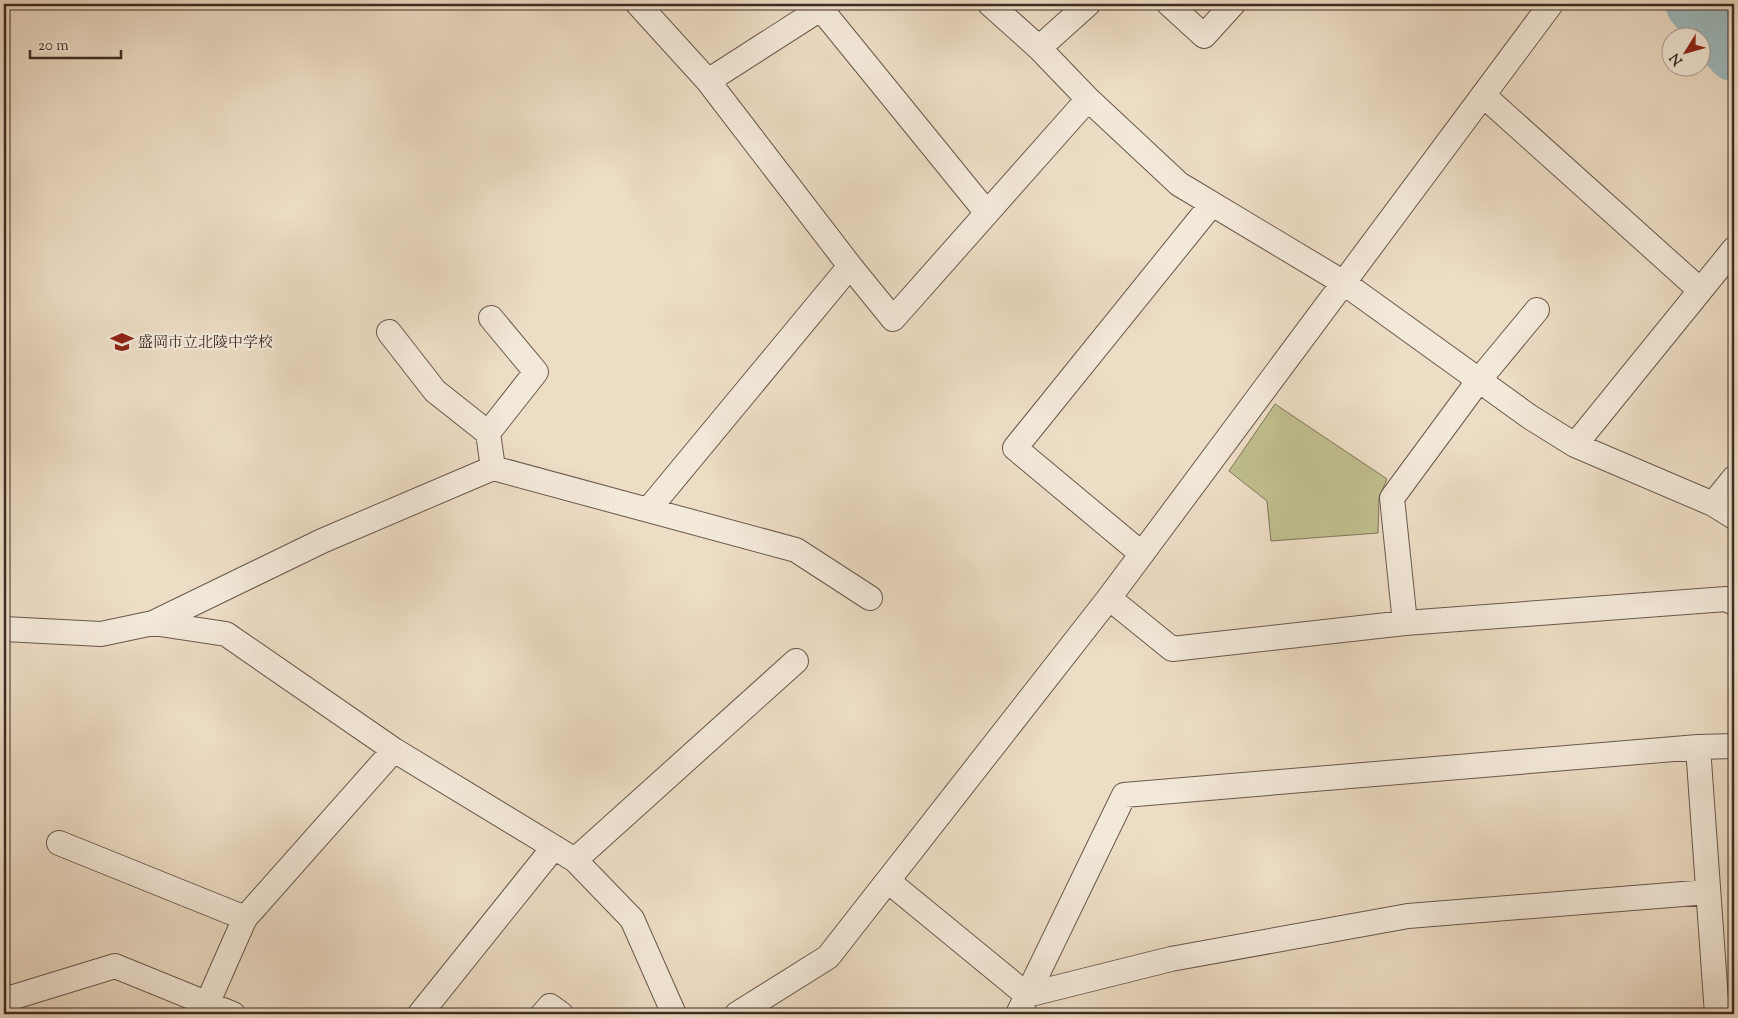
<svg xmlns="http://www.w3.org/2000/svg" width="1738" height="1018" viewBox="0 0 1738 1018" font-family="'Sorts Mill Goudy','Noto Serif JP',serif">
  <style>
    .green { fill: #c0bf8f; stroke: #7e765a }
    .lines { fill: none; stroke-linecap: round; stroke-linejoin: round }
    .river { stroke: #9dbabe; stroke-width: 55 }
    .street-casing { stroke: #69584c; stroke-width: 26 }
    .street { stroke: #f3e9d9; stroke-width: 24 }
    .labels { text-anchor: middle; stroke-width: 4.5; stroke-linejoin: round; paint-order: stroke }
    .poi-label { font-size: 15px; fill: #3d2c24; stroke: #f3e9d9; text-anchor: start }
  </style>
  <rect width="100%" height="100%" fill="#edddc5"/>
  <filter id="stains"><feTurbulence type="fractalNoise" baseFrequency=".004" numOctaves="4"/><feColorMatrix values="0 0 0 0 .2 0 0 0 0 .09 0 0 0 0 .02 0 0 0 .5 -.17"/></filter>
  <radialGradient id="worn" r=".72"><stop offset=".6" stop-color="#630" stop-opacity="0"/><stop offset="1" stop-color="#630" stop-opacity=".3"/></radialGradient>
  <path class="green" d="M1275,404L1387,479L1379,498L1378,533L1271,541L1267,501L1229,471Z"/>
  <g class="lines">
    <path class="river" d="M1693,4L1734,54"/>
    <defs>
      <path id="street" d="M638,4L708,81L850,266L893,319L1088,99
        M990,4L1039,48L1088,99L1179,184L1344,283L1530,417L1575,445L1713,504L1734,517
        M1169,4L1204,36L1233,4
        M821,9L987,213
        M1039,48L1088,4
        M708,81L828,4
        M1483,95L1700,290
        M389,332L435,391L488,433L493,468
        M488,433L536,372L491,318
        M1575,445L1734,249
        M1713,504L1734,478
        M648,510L796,550L870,598
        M1142,554L1015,448L1212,204
        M1109,598L1172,649L1405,623L1726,599L1734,603
        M153,623L226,634L394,750L575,860L632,919L674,1014
        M1405,623L1392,498L1479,380L1537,310
        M4,629L101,634L153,623L322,541L493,468L648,510L850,266
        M1698,747L1734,746
        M59,843L245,918L207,1004
        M575,860L796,661
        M888,881L1027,995L1171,959L1408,916L1708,892
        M245,918L394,750
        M4,1000L115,966L233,1014
        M420,1014L554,847
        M543,1014L550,1006L561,1014
        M737,1014L828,957L1109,598L1551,4
        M1018,1014L1124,795L1698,747L1717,1014"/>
    </defs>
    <use href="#street" class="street-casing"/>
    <use href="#street" class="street"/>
  </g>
  <defs>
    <symbol id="school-bare" viewBox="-9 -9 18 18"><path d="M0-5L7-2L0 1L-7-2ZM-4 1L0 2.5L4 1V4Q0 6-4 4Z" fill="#8f2418" stroke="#f3e9d9" stroke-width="2.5" paint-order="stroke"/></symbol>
  </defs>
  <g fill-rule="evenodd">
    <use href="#school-bare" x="106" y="326" width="32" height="32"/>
  </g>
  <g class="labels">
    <g class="poi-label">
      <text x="138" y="347">盛岡市立北陵中学校</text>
    </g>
  </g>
  <rect width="1738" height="1018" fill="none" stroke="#edddc5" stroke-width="20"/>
  <rect x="5" y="5" width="1728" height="1008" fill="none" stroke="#3d2c24" stroke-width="2.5"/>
  <rect x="10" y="10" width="1718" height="998" fill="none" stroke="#3d2c24"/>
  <g transform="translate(1686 52) rotate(233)"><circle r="24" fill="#f3e9d9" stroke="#aa9d91"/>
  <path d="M0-4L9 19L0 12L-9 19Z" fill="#8f2418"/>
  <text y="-8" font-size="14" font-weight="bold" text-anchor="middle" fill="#3d2c24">N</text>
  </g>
  <path d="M30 50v8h91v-8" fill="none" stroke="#3d2c24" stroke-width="2.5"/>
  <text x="38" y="50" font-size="15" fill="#3d2c24" stroke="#f3e9d9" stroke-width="4" paint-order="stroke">20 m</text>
  <rect width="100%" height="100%" filter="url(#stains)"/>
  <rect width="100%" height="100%" fill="url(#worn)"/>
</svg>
